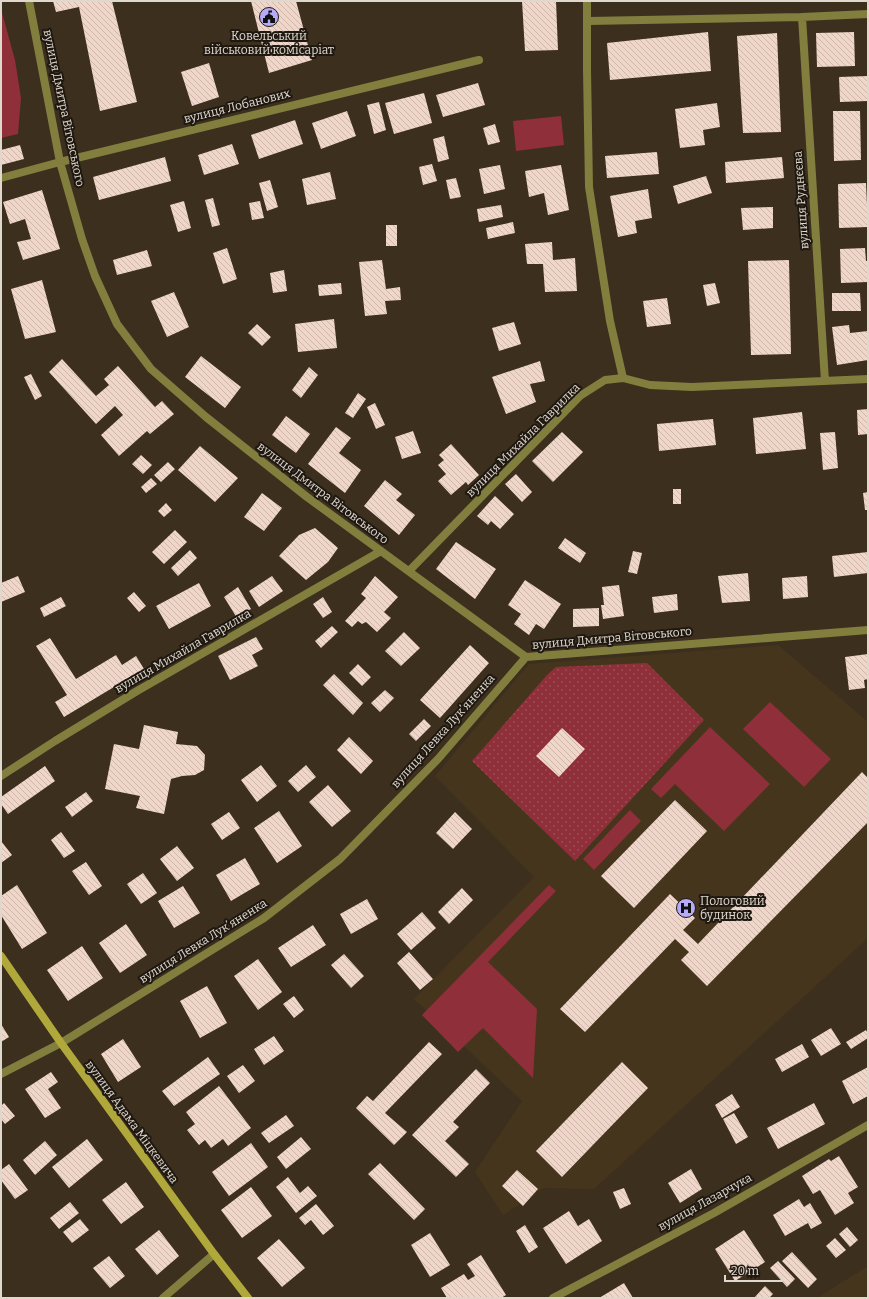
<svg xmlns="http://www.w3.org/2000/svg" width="869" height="1299" viewBox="0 0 869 1299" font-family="Bitter,serif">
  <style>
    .built { fill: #46351d }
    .grass { fill: #8f2f3a }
    .park { fill: url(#park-dots) }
    .building { fill: url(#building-back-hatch) }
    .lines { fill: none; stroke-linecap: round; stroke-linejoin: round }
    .street { stroke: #827e3e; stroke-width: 8 }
    .secondary { stroke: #b0a83b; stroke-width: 8 }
    .labels { text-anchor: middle; stroke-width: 4; stroke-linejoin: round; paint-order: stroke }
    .poi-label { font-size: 12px; fill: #e0d8cd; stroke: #1e1811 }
    .street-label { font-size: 12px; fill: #e0d8cd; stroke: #1e1811 }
  </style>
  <defs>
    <pattern id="park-dots" width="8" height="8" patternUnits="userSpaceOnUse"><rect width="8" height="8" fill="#8f2f3a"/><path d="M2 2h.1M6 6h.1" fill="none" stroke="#9e4c55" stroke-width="1.8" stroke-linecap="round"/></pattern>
    <pattern id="building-back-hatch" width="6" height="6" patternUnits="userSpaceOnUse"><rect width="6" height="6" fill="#f0d5c9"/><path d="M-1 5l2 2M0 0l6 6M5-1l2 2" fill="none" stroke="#cdb7ad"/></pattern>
  </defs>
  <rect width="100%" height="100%" fill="#3c2f1e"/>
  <path class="built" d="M778,645L868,722V938L594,1189L544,1188L503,1215L475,1172L522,1101L414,999L534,877L435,776L529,664Z
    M868,1266V1298H817Z"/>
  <path class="grass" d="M1,9L15,60L21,98L18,134L1,138Z
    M561,116L564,145L516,151L513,121Z
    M770,702L831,759L804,787L743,729Z
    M710,727L770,784L724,831L675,784L661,798L651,789Z
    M630,810L641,821L594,870L583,859Z
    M549,885L556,891L488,962L537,1009L533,1078L483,1028L458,1052L422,1015Z"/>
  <path class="park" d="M647,663L704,720L575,861L472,761L547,675L556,667Z"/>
  <path class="building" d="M53,1H112L137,102L100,111L79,7L56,12Z
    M251,1H296L312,60L269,73Z
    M522,1H556L558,50L525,51Z
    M708,32L711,71L610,80L607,43Z
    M854,32L855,66L817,67L816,33Z
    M777,33L781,132L743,133L737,36Z
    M209,63L219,97L192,106L181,72Z
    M868,76V101L840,102L839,77Z
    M478,83L485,105L443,117L436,95Z
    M424,93L432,123L394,134L385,103Z
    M379,102L386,130L374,134L367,105Z
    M717,103L720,127L703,130L705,145L680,148L675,109Z
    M347,111L356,136L321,149L312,123Z
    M833,111H860L861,160L834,161Z
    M295,120L303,144L259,159L251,135Z
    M495,124L500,142L488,145L483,128Z
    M444,136L449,159L438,162L433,139Z
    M232,144L239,164L204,175L198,155Z
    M20,145L24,159L1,165V150Z
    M657,152L659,174L607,178L605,156Z
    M165,157L171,181L99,200L93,177Z
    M782,157L784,178L726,183L725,162Z
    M432,164L437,181L423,185L419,167Z
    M500,165L505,189L484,194L479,169Z
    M561,165L569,210L548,215L544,193L529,197L525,171Z
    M330,172L336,199L307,205L302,179Z
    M706,176L712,193L678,204L673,186Z
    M456,178L461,197L450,199L446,180Z
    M270,180L278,207L267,211L259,183Z
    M866,183L868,227L839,228L838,184Z
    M648,189L652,218L635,221L637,233L618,237L610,196Z
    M42,190L60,249L23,260L17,242L31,239L25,219L10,224L3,202Z
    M213,198L220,225L212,227L205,200Z
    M184,201L191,228L178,232L170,205Z
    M260,201L264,218L252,220L249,203Z
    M501,205L503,217L479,222L477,209Z
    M773,207V228L743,230L741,208Z
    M513,222L515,233L488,239L486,228Z
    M386,225H397V246H386Z
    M552,242L553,260L575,258L577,291L545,292L543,264H527L525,244Z
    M227,248L237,279L223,284L213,253Z
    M865,248L866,261H868V282L841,283L840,249Z
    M147,250L152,266L117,275L113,260Z
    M382,260L386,289L400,287L401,300L385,301L387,314L365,316L359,262Z
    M789,260L791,354L751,355L748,261Z
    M284,270L287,291L273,293L270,273Z
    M42,280L56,332L25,339L11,289Z
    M341,283L342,294L319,296L318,285Z
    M715,283L720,303L707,306L703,285Z
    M174,292L189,327L167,337L151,301Z
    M832,293H860L861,311H832Z
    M667,298L671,324L647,327L643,301Z
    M334,319L337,348L298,352L295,324Z
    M514,322L521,344L499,351L492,328Z
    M257,324L271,337L262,346L248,333Z
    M849,325L850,333L868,331V360L837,365L832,327Z
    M201,356L241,387L225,408L185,377Z
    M62,359L96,396L109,385L104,379L118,366L155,407L162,401L174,414L150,434L147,431L119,456L101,435L123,415L115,406L96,424L49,372Z
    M540,361L545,381L530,384L536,402L506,414L492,377Z
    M309,367L318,375L301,398L292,390Z
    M31,374L42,396L35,400L24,377Z
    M358,393L366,399L353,418L345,413Z
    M375,403L385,425L376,429L367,407Z
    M868,409V434L858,435L857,410Z
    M802,412L806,449L756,454L753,418Z
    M286,416L310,434L296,453L272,435Z
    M713,419L716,445L659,451L657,424Z
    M336,427L351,438L339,453L361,470L345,493L308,464Z
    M413,431L421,453L402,459L395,437Z
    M562,432L583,452L553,482L532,461Z
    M835,432L838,468L823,470L820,433Z
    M451,444L479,475L468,485L466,482L451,495L438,481L446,474L438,465L444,460L439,455Z
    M200,446L238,478L215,502L178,470Z
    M141,455L152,465L143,474L132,464Z
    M168,462L175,469L161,482L154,475Z
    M516,474L532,492L522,502L505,484Z
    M151,478L157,484L146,493L141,487Z
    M385,480L402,494L396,500L415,515L399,535L364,506Z
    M673,489H681V504H673Z
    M868,492V510H865L863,493Z
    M262,493L282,508L264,531L244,517Z
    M495,496L514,514L500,529L491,521L488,525L477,516Z
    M166,503L172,510L164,517L158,511Z
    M315,528L338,548L328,562L306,580L279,556L299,535Z
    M175,530L187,542L164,564L152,552Z
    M565,538L586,553L580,563L558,548Z
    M456,542L496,569L475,599L436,569Z
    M190,550L197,558L178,576L171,568Z
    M633,551L642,553L637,574L628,572Z
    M868,552V573L834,577L832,556Z
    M748,573L750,601L722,603L718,576Z
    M18,576L25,592L1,602V583Z
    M272,576L283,591L259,607L249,591Z
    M375,576L398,597L384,612L391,618L377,632L366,622L362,624L358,621L352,627L345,621L366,598L361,594Z
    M807,576L808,597L783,599L782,578Z
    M525,580L561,604L544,629L536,624L529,635L514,624L521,614L508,605Z
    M199,583L211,606L169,629L156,606Z
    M619,585L624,616L603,619L601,605H604L602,587Z
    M238,587L251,609L237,618L224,597Z
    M134,592L146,606L139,612L127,598Z
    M677,594L678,610L654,613L652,597Z
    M61,597L66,606L44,617L40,608Z
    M323,597L332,612L323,618L313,604Z
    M599,608V626L573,627V609Z
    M332,626L338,632L321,648L315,641Z
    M404,632L420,648L401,666L385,651Z
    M256,637L263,649L252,655L258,666L230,680L218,656Z
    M50,638L76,679L116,655L122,665L136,656L144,669L64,717L55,702L67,695L36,646Z
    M470,645L489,663L440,718L420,700Z
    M868,654V679L864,680L865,688L849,690L845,657Z
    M358,664L371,677L362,686L349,673Z
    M334,674L363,703L353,715L323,685Z
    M385,690L394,698L380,712L371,703Z
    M424,719L431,726L416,741L409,734Z
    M144,725L178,732L176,744L197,746L205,755L204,770L195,775L182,776L171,779L164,814L136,808L140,796L105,789L114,744L139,749Z
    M562,728L585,749L559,777L536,756Z
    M349,737L373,761L361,774L337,750Z
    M261,765L277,786L257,802L241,780Z
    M306,765L316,777L298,792L288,781Z
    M45,766L55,781L8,814L1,804V797Z
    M862,772L868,778V822L707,986L681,960L689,952L675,939L585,1032L560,1009L670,894L695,918L683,930L698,944Z
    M328,785L351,811L332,827L309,802Z
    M86,792L93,801L72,817L65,807Z
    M675,800L707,831L634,908L601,876Z
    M279,811L302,846L277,863L254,828Z
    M229,812L240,828L222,840L211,824Z
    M455,812L472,829L453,849L436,833Z
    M61,832L75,851L64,858L51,840Z
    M1,841L12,855L1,863Z
    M177,846L194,868L177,881L160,859Z
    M245,858L260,884L231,901L216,875Z
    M86,862L102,886L89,895L72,871Z
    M143,873L157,893L141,904L127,884Z
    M17,885L47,933L22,949L1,915V896Z
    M183,886L200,913L174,928L158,901Z
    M462,888L473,900L449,924L438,912Z
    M367,899L378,919L351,934L340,914Z
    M422,912L436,928L411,950L397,934Z
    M126,924L147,955L120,973L99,943Z
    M313,925L326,945L291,967L278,948Z
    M82,946L103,978L68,1001L47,970Z
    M409,952L433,979L420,990L397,963Z
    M344,954L364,976L351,988L331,965Z
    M258,959L282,992L258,1010L234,976Z
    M207,986L227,1023L200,1038L180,1001Z
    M294,996L304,1010L294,1018L283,1004Z
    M1,1024L9,1037L1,1042Z
    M831,1028L841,1044L821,1056L811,1040Z
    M866,1030L868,1034V1038L851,1049L846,1042Z
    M274,1036L284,1051L264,1065L254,1049Z
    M123,1039L141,1067L118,1082L101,1054Z
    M429,1042L442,1054L385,1113L407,1132L394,1145L356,1108L367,1096L373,1101Z
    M802,1044L809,1057L782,1072L775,1059Z
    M208,1057L220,1074L174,1106L162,1091Z
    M622,1062L648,1088L562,1177L536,1151Z
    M243,1065L255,1081L239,1093L227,1076Z
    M868,1067V1096L853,1104L842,1081Z
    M476,1069L490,1083L453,1122L459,1127L445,1141L469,1164L456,1177L412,1135Z
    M51,1072L58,1082L48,1089L61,1108L45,1118L25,1089Z
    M219,1086L251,1128L228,1146L223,1139L211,1148L205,1140L199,1145L187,1130L195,1124L186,1112Z
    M732,1094L740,1107L722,1118L715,1105Z
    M4,1103L15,1116L5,1124L1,1119V1106Z
    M814,1103L825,1124L778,1149L767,1128Z
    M734,1113L748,1137L736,1144L723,1119Z
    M286,1115L294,1126L269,1143L261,1133Z
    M301,1137L311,1149L286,1169L277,1157Z
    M87,1139L103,1160L69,1188L52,1167Z
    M45,1141L57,1155L35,1175L23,1160Z
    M251,1143L268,1167L229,1196L212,1172Z
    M839,1156L858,1187L848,1193L854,1203L835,1215L820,1190L813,1194L802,1176L829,1159L831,1161Z
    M380,1163L425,1209L414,1220L368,1174Z
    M9,1164L28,1190L15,1199L1,1180V1170Z
    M691,1169L702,1189L680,1203L668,1183Z
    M517,1170L538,1189L523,1206L502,1186Z
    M288,1177L300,1193L308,1186L317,1196L296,1213L276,1187Z
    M126,1182L144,1207L121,1224L102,1200Z
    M251,1187L272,1216L242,1238L221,1210Z
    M624,1188L631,1204L620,1209L613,1192Z
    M799,1199L804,1207L810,1203L822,1223L811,1229L808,1223L785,1236L773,1215Z
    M70,1202L79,1213L59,1229L50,1218Z
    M316,1204L334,1226L323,1235L311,1220L305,1225L299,1218Z
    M569,1211L578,1226L589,1219L602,1241L566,1264L543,1228Z
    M80,1219L89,1230L72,1243L63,1232Z
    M525,1225L538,1247L529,1253L516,1231Z
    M847,1227L858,1240L850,1247L839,1234Z
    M159,1230L179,1256L157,1275L135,1249Z
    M744,1230L765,1262L735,1281L715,1249Z
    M430,1233L450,1265L430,1277L411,1245Z
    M835,1238L846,1250L836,1258L826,1246Z
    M279,1239L305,1268L282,1287L257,1258Z
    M792,1252L817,1279L808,1288L782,1261Z
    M481,1255L506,1295L501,1298H447L441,1288L464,1274L468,1280L475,1276L467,1264Z
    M109,1256L125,1276L110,1288L93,1268Z
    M778,1261L795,1279L787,1287L770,1268Z
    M624,1283L633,1298H599Z
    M765,1286L773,1294L769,1298H754Z"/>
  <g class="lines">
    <path class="street" d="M29,1L60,162L82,239L95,276L117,324L151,369L206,417L307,497L526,657L868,630
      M587,1V70L589,187L610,321L623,378
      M802,17L825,381
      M588,21L802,17L868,14
      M1,178L60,162L479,60
      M409,571L580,396L605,380L623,378L650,385L692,387L868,379
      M1,776L55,741L137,691L381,551
      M1,1074L61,1043L264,918L340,859L438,759L526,657
      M163,1298L214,1254
      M553,1298L714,1213L868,1125"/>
    <path class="secondary" d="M1,956L61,1043L214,1254L248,1298"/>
  </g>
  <defs>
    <symbol id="civic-disc" viewBox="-11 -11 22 22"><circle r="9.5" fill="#b6abf8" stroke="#1e1811"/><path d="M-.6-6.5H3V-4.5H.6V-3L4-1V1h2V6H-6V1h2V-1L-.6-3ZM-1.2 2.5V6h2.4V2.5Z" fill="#111"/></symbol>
    <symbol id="hospital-disc" viewBox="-11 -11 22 22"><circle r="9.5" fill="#b6abf8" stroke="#1e1811"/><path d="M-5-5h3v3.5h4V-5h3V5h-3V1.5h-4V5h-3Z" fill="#111"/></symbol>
  </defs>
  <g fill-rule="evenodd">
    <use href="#civic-disc" x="258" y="6" width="22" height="22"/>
    <use href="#hospital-disc" x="675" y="897" width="22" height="22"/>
  </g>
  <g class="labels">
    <g class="poi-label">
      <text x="269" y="40">Ковельський<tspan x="269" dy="14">військовий комісаріат</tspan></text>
      <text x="700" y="905" text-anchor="start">Пологовий<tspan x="700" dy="14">будинок</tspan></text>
    </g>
    <g class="street-label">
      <text transform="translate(237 106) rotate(-14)" y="4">вулиця Лобанових</text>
      <text transform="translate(64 108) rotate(78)" y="4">вулиця Дмитра Вітовського</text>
      <text transform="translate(801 200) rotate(-94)" y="4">вулиця Руднєєва</text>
      <text transform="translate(523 440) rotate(-45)" y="4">вулиця Михайла Гаврилка</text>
      <text transform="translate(323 493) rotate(37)" y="4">вулиця Дмитра Вітовського</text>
      <text transform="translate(612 638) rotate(-5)" y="4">вулиця Дмитра Вітовського</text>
      <text transform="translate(183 651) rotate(-30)" y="4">вулиця Михайла Гаврилка</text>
      <text transform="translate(443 731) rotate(-48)" y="4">вулиця Левка Лукʼяненка</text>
      <text transform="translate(203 941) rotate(-32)" y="4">вулиця Левка Лукʼяненка</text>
      <text transform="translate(132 1122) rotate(54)" y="4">вулиця Адама Міцкевича</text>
      <text transform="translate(705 1202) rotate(-29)" y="4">вулиця Лазарчука</text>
    </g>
  </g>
  <rect width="869" height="1299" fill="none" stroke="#e0d8cd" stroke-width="4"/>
  <path d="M725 1275v6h57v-6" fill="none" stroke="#e0d8cd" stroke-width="2"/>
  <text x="731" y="1275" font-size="12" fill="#e0d8cd" stroke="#1e1811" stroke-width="3" paint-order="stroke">20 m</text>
</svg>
